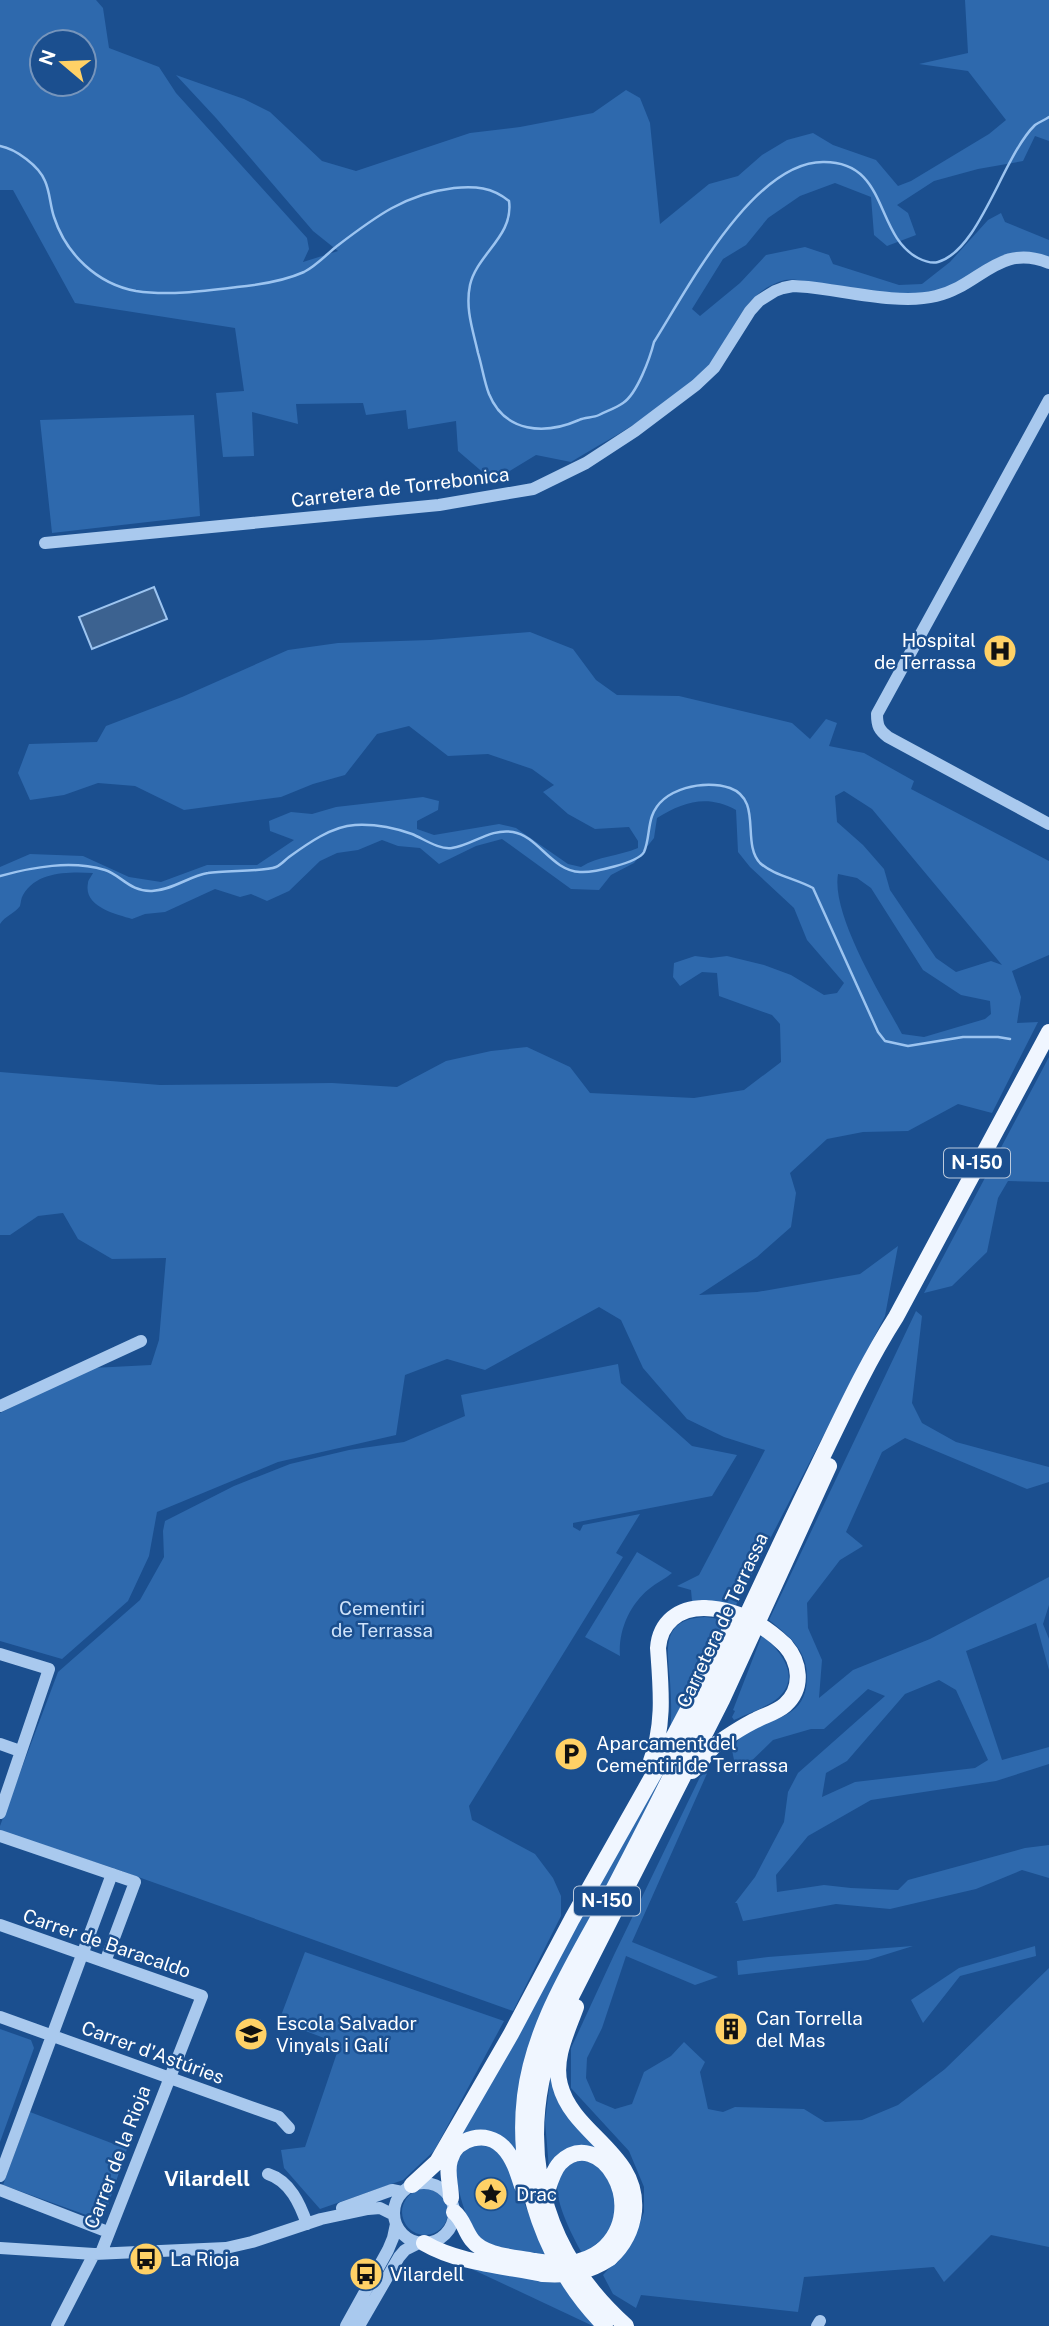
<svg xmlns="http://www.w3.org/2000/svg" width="1049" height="2326" viewBox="0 0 1049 2326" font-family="'Public Sans',sans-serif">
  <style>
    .green { fill: #2e69ad; fill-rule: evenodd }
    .water { fill: #3c6290; stroke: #9cc4f0; stroke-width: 2 }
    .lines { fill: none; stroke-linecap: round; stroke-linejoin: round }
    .stream { stroke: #9cc4f0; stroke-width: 2.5 }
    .minor { stroke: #a9c9ee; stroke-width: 12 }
    .major { stroke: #f0f6ff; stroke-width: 16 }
    .major-bridge { stroke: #f0f6ff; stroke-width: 16 }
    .labels { text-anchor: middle; stroke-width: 5; stroke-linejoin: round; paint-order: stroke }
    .shield { fill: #1b4f8f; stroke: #bbcadd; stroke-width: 2 }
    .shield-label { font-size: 18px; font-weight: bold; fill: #fff }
    .street-label { font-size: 19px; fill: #fff; stroke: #1b4f8f }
    .poi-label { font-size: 19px; fill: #fff; stroke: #1b4f8f; text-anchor: start }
    .park-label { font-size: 19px; fill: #cfe3fa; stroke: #1b4f8f }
    .neighbourhood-label { font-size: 21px; font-weight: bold; fill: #fff; stroke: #1b4f8f }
  </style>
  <rect width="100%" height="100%" fill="#1b4f8f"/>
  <path class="green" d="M0,0H96L103,8L109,48L159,67L176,93L307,238L309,249L303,262L338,251L313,231L216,118L176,75L244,99L270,112L322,161L356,171L470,133L520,127L593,113L626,90L640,98L650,123L660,224L709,184L738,176L762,155L787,140L813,133L833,145L876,160L898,186L911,181L989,134L1006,120L968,71L919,64L968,53L965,0H1049V141L1035,136L1023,161L978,169L934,181L897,205L908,213L916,235L887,246L874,235L871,197L835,183L800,196L768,218L746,245L723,259L692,309L700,316L740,283L766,255L805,247L829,255L833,264L899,285L922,284L950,262L988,220L1001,213L1005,222L1049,240V259C1000,235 978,280 938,291C903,299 853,287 817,283C807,282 794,278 785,280C744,291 735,330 713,360C683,400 614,436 571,462L536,455L493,481L458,451L456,421L408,429L406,410L366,415L363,403L296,404L298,424L252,412L254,456L223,457L216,393L244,391L235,328L75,303L13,190H0ZM42,42H84V84H42Z
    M194,415L200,516L52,533L40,420Z
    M530,632L573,649L596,680L617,695L679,696L792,723L810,739L826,719L837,723L829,746L864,753L914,781L911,789L1049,861V955L1012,971L1021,997L1017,1023L1038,1022L992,1113L958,1104L908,1131L863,1132L827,1139L790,1173L796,1193L791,1227L757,1257L699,1295L757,1292L860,1274L898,1246L885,1316L736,1605L701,1600L692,1601L691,1590L677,1586L699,1575L765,1450L724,1437L687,1419L643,1368L621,1320L599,1307L485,1370L447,1359L405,1375L396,1435L278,1462L157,1512L149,1556L128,1601L62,1659L0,1641V1413L92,1368L151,1365L159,1340L166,1258L112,1259L78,1239L63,1213L38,1216L10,1235H0V1072L160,1085L332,1083L397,1087L446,1061L491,1051L527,1047L570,1067L590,1093L694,1098L744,1090L781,1062L780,1024L772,1015L719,996L717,973L702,972L680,986L673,977L674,963L695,956L711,958L727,956L764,965L791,975L824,995L837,993L844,983L807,940L794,908L750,867L738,852L736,810C707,794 683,802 657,818L654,838L634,863L611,875L599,890L571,889L502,839L476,846L439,864L420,848L398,846L382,840L358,850L337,853L320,861L289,891L267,901L251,894L240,897L215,889L165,912L145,914L132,919C116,914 83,907 88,883C88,880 91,877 93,873C69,872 37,871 23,895C21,898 21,902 20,906C15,913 5,916 0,924V867L30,854L83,856L129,877L161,882L207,865H257L294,840L270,831L269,821L291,812L312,814L336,807L423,797L439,801L438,810L417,821V829L434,835L499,824L516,828L568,864L581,867C598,856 619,856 638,848V841L629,827L595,829L568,814L543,792L554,785L532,769L488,754L448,756L409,726L377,734L345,775L313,784L281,797L184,810L135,786L98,783L64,795L30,800L18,773L29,744L97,742L106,726L182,697L288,650L338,643L430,640ZM844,791L872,809L1002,965L991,961L956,972L936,958L890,890L884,869L863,845L837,822L835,796ZM838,874L857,878L871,888L923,970L961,995L990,1001L991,1014L985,1019L924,1037L902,1034C882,997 831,915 838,874Z
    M1049,1057V1182L1008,1181L998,1198L987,1252L952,1286L924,1293Z
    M916,1311L922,1316L912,1403L922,1423L956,1442L1049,1467V1482L1027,1489L905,1438L882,1452L846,1532L863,1546L840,1560L807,1603L808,1628L822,1660L819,1698L853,1670L930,1639L1049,1577V1605L1043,1624L1049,1639V1670L1036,1623L966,1651L1002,1760L1049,1747V1764L996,1781L871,1800L808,1836L776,1875L777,1892L824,1885L851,1888L898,1890L908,1880L1025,1848L1049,1845V1878L1022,1870L976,1889L890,1909L836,1904L743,1921L737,1903H735L755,1877L784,1822L788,1792L798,1773L885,1696L868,1689L824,1729H811L773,1740L737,1775L732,1750C735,1746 737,1740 741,1737C768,1715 807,1723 807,1676C807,1650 788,1635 769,1620ZM939,1680L956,1690L988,1760L975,1768L855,1782L822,1797L826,1773L847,1761L905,1694Z
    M618,1364L621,1383L692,1446L737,1455L712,1496L573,1523V1527L580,1531L583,1525L640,1514L616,1553L623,1557L469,1806L472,1820L535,1854L553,1878L561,1896V1916L513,2011L113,1868L0,1831V1826L58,1672L140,1600L164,1557L163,1531L165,1521L234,1486L290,1464L349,1450L404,1442L465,1416L461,1395Z
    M637,1552L672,1573C665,1579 656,1583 649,1589C629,1605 618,1632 620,1656L585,1637Z
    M705,1617L728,1620L670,1731C672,1714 671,1698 670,1681C667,1648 661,1619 705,1617Z
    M762,1635C779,1650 802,1675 779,1697C770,1706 746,1714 734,1720L732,1717L735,1711L733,1710Z
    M709,1682L624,1853L516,2131L517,2153L457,2140Z
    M709,1769L632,1942L718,1977L695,1985L626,1956L602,2028L587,2058L586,2078L596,2101L615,2109L632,2104L644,2072L671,2056L684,2042L705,2062L700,2072L708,2109L723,2112L735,2107L804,2109L825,2122L862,2120L898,2105L945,2069L1049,1968V2247L991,2235L944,2282L934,2267L804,2277L798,2312L641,2295L636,2308L613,2294L603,2275L632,2243L644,2212V2187L629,2151L571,2088V2048L614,1955L700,1777Z
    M913,1946L868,1960L738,1975L737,1961L768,1957Z
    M1035,1946L1036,1956L960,1976L923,2023L911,2000L959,1968Z
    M305,1952L504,2021L434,2151L403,2180L320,2209L284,2168L281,2150L305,2147L340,2044L279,2021Z
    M0,2029L31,2040L34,2048L0,2142Z
    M551,2073L601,2152L549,2169L545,2121Z
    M30,2112L127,2149L105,2214L89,2216L3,2185Z
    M482,2143L501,2152L517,2185L546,2256C532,2254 496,2249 486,2244C467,2234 457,2185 454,2165L467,2147Z
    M584,2159L601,2165L618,2203L608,2236L583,2255C574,2239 553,2200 558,2181C559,2176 563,2171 565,2166Z
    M402 2212a23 23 0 1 1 46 0a23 23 0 1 1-46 0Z
    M446,2257L560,2282L595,2325L593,2326Z"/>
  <path class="water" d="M154,587L167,619L92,649L79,617Z"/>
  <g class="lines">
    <path class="stream" d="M0,146C16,149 39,166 45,181C50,192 50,205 54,217C66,254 97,284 136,291C168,296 205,291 237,287C258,285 284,281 304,272C316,266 327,254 337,246C375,217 405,194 454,188C475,186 492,187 509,201C514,236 477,254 470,285C465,309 473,330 478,353C482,366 484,381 489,394C505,433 545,435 579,420C585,417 593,418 599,415C607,411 616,408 623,403C637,394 650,358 654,342C687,290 753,162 823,162C889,161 874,235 918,258C924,261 931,264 938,262C980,250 1003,156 1035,125C1039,122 1045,120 1049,117
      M0,876C33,867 71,860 105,870C121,875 130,892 152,891C173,890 189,876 208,873C224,870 264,872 276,867C281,865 285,860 289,857C307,844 332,826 355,825C373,824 395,828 412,834C424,839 439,850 452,848C473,845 490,828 513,832C538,836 552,871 580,872C592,873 638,863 644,852C649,841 648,827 652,816C662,788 705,779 730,788C763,800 741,843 760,863C773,875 797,879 813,888L878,1032L885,1041L908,1046L963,1037H998L1010,1039"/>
    <path class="minor" d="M1049,400L877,714C877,726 879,730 888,737L1049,824
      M45,543L439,505L533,489L586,463L635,431L696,385L714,368L750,311L759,301L775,291L783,288L793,286L808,287C846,291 900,305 936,296C980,286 999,242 1049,263
      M0,1406L141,1341
      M0,1654L49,1669L0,1813
      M0,1744L20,1751
      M0,1836L135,1882L105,1962
      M0,1925L202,1996L101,2253
      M0,2017L279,2117L289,2128
      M268,2174C290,2181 300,2204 307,2224
      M0,2176L112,1874
      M394 2213a30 30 0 1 1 60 0a30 30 0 1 1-60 0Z
      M0,2190L108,2232
      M342,2208L392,2190L402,2192
      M0,2248L94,2254L226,2248L252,2242L321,2219L368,2209L380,2208L394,2215
      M57,2326L94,2254
      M346,2326L388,2250L393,2238L396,2224
      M359,2326L399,2257L405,2250L419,2243
      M817,2326L820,2321"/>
    <path class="major" d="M650,1764C665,1725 661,1689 658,1648C660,1622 679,1608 704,1608
      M692,1771C701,1763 708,1750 718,1743C730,1735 743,1726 756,1720C766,1715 777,1712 785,1705C804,1688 800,1662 785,1645
      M576,2007C567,2032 553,2059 560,2085C573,2135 639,2153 634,2211C632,2229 624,2245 610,2258
      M412,2185L437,2162L511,2034L572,1919L656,1770L732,1626
      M451,2198C451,2185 446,2172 450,2160C456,2137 487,2130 503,2147C513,2157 518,2173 522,2186
      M545,2198C549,2186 552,2172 560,2163C599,2124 652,2207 602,2250
      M454,2212C464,2220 464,2230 472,2240C484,2256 515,2257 534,2261
      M424,2243C458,2263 504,2266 543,2274
      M605,2326C546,2266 515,2180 525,2096C533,2030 569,1972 600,1915C625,1867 650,1819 674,1770C721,1673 765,1574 813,1476C839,1423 864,1367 896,1317L1049,1032
      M626,2326C528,2238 513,2121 567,2005L722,1700L829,1466"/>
    <path class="major-bridge" d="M704,1608C736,1609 762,1623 785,1645
      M534,2261C559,2265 581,2266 602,2250
      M543,2274C569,2276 589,2272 610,2258"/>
  </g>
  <defs>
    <symbol id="hospital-disc" viewBox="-11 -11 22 22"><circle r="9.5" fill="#ffd166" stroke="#1b4f8f"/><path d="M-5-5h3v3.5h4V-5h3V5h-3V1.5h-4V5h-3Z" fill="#111"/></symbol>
    <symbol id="parking-disc" viewBox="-11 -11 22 22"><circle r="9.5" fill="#ffd166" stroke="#1b4f8f"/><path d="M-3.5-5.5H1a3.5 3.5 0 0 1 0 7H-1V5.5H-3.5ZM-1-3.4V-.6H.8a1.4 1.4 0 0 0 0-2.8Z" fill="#111"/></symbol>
    <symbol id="building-disc" viewBox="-11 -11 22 22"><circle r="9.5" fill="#ffd166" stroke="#1b4f8f"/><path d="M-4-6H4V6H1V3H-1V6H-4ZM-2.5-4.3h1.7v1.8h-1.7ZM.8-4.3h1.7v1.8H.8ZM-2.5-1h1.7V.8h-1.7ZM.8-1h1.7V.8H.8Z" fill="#111"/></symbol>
    <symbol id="school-disc" viewBox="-11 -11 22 22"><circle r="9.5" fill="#ffd166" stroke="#1b4f8f"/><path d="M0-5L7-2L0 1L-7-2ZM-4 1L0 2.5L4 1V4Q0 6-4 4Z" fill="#111"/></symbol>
    <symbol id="sight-disc" viewBox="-11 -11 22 22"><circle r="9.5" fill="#ffd166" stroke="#1b4f8f"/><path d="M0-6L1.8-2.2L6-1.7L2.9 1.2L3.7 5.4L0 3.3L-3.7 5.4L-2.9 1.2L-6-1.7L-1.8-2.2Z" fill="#111"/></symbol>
    <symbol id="bus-disc" viewBox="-11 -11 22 22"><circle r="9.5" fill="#ffd166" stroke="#1b4f8f"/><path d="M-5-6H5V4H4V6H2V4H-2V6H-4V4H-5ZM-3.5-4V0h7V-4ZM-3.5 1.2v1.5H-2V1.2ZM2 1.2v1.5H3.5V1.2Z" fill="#111"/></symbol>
  </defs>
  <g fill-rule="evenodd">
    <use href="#hospital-disc" x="981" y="632" width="38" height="38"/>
    <use href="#parking-disc" x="552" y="1735" width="38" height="38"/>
    <use href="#building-disc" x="712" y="2010" width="38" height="38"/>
    <use href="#school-disc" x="232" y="2015" width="38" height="38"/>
    <use href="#sight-disc" x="472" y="2175" width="38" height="38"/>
    <use href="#bus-disc" x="127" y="2240" width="38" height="38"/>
    <use href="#bus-disc" x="347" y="2255" width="38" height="38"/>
  </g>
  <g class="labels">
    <g class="shield">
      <rect x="944" y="1148.5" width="66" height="29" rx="5"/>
      <rect x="574" y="1886.5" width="66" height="29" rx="5"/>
    </g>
    <g class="shield-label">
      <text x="977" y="1169">N-150</text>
      <text x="607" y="1907">N-150</text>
    </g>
    <g class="street-label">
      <text transform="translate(400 487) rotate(-7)" y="7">Carretera de Torrebonica</text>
      <text transform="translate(722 1620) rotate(-65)" y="7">Carretera de Terrassa</text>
      <text transform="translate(107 1943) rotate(19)" y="7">Carrer de Baracaldo</text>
      <text transform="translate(153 2052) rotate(20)" y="7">Carrer d'Astúries</text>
      <text transform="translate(117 2157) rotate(-69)" y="7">Carrer de la Rioja</text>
    </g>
    <g class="poi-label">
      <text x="976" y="647" text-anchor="end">Hospital<tspan x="976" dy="22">de Terrassa</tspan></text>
      <text x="596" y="1750">Aparcament del<tspan x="596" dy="22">Cementiri de Terrassa</tspan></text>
      <text x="756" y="2025">Can Torrella<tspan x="756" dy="22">del Mas</tspan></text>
      <text x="276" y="2030">Escola Salvador<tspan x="276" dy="22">Vinyals i Galí</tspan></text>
      <text x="516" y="2201">Drac</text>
      <text x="170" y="2266">La Rioja</text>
      <text x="390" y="2281">Vilardell</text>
    </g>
    <g class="park-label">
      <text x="382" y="1615">Cementiri<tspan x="382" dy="22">de Terrassa</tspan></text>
    </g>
    <g class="neighbourhood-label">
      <text x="207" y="2186">Vilardell</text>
    </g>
  </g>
  <g transform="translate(63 63) rotate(289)"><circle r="33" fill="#1b4f8f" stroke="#7695bc" stroke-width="2"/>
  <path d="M0-5L12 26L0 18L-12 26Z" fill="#ffd166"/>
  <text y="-10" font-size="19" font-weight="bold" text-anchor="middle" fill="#ffffff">N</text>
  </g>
</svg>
